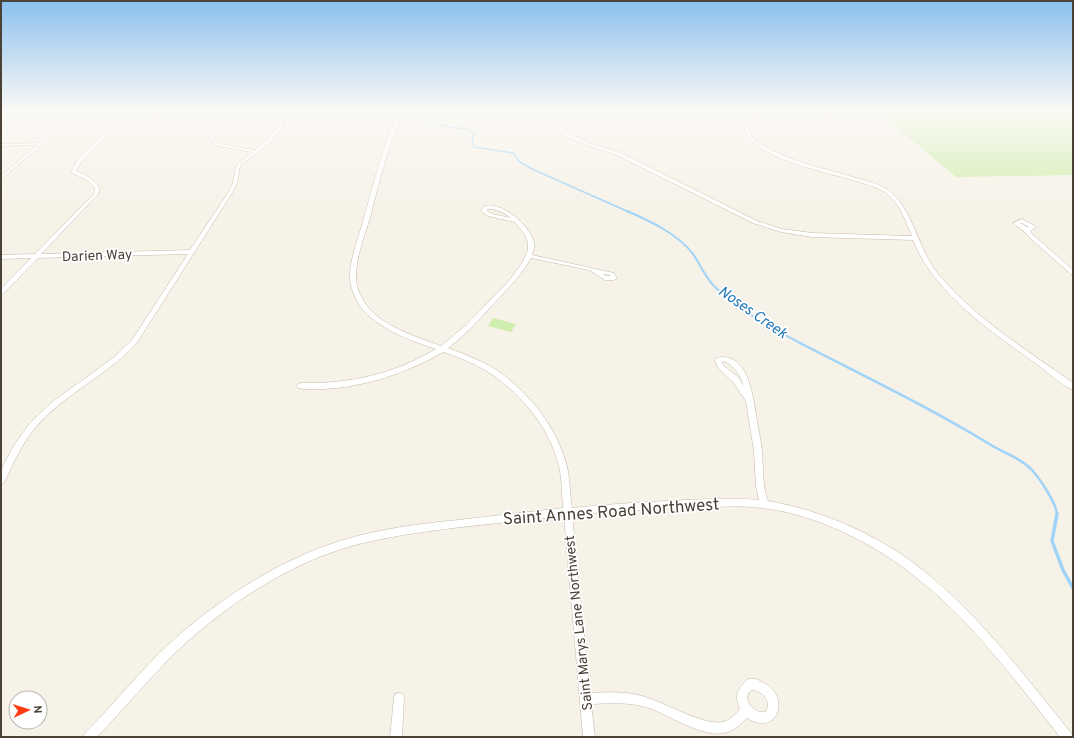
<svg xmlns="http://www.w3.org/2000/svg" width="1074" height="738" viewBox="0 0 1074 738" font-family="Overpass,sans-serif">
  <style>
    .green { fill: #d0eead }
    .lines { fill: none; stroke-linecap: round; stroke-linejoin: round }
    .stream-far3 { stroke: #9fd3f8; stroke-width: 1.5 }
    .stream-far2 { stroke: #9fd3f8; stroke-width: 2 }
    .stream-far1 { stroke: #9fd3f8; stroke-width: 2.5 }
    .stream { stroke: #9fd3f8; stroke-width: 3.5 }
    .street-casing { stroke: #c3baaa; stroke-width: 1 }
    .street { fill: #fff; fill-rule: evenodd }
    .labels { text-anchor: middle; stroke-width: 3.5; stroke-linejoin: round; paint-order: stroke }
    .street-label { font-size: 14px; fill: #4a4236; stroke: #fff }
    .water-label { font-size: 15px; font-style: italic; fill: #2179ba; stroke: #fff }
    .near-street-label { font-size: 17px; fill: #4a4236; stroke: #fff }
  </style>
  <rect width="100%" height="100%" fill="#f6f2e8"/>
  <path class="green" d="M876,110H1073V175L956,177Z
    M493,318L516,324L511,332L488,326Z"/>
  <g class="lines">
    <path class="stream-far3" d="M398,110L449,127L467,129L474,134L472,140L474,147L513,153L520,162L532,169L629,212"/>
    <path class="stream-far2" d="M627,211C650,221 678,234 693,254C700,264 705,276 713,285C738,310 770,327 802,344"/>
    <path class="stream-far1" d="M800,343C864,376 929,407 991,445C1004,453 1021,458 1032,470C1040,479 1057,504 1057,515"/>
    <path class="stream" d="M1057,514L1052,541L1063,570L1073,588"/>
    <defs>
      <path id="street" d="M8,110H12C12,120 11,129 1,134V131L7,123Z
        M79,110H83L1,179V176L37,145L1,146V144L40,143Z
        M273,110H277L285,116C282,141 256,151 240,166L237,183L232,193L136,344C106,376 64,394 35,428C21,445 13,464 4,483L1,484V472L4,464L13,447L30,423L51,403L113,358L132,340L188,254L38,258L3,294L1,295V289L31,258L1,259V255L35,254L94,194L95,188L88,181L71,172L78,159L113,124L134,118H155L157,119L155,120H134L115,126L82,161L76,171C85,174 96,180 100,189L98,194L41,254L190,250L228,193L233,183L236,166L252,152L217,146L209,139L214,132H215L217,133L213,139L220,144L255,150C267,140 279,132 281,116Z
        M551,110H555V118L558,124L572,135L587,142L621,153L757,221L782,229L812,233L912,236C906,222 901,207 890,196C881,188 868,185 856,181C826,172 770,162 749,138C746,135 745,128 744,124C749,117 754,110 764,110L753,117L748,124C749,128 750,132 752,136C756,143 767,148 774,151C796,162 821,168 846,175C859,179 876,182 888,190C912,206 919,252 939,275C976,319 1027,350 1073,383V390C1063,386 1047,372 1038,365C991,331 936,296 913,240L812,237L781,232L753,223L617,155L583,144L568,137L554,125L551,118Z
        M818,110H822L839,125V127H837Z
        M401,112L403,113C388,147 379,182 370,218C364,237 356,257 356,277C356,286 360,296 365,303C380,326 417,337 441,346L465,326L509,281L522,263L528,250V243L525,235L515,222L488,216L481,211L483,207C486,206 490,205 493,206C509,208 530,227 534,242C535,247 533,251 532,255L614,273L617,278L614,280H605L589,270L531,258C522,274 510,286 498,299C482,316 467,334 448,348C464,354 480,360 495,369C530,393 559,429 568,471C570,483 570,496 572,508C609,504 647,502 685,500C710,499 734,498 759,500L756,487L754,451L746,401L733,382L718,368L715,360L716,358C747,350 753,394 756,415C758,428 761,440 762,452C763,463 763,475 764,486C765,491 766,496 768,501C826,511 886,538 931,577C985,622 1027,679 1071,733L1073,737H1060C997,657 939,576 843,532C817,520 790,511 762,508C737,505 712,507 687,508C649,509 610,511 572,515L590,693C607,692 625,691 642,696C662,701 708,729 726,721C731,719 736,714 740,709C736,700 735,692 743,684C745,682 747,679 750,679C754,678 759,680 762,682C792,695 778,738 747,718C741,724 734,731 724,733C703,738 669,715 649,708C631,702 612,703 593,704H591L595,737H583L564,516C527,520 490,524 453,528C407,534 360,540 317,558C266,579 218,613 177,651C149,678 124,709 97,737H83L85,733C114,704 140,671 170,643C219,599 277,561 340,541C378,529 418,524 458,520C493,516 528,512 563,508C562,496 562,483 560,471C552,431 524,396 490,373C476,364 459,357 443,352C407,373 365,387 323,389C315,389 306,390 298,388L297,386L298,384L301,383C350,384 394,374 436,349C409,340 378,329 360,306C355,298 350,287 350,277C350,257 359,237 364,218C370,199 388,122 401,112ZM487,209C496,208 504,213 511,218L492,214L487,211ZM603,274L610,275V276H606ZM724,361C735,366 740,375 744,386L739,378L723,365L722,362ZM752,690C763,691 773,702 765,712C757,714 744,704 748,694C748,693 751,691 752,690Z
        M1022,219L1035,226V228L1030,231L1032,234L1073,270V275L1071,274L1028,236C1024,230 1018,228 1013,223ZM1020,223H1022L1029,227H1027Z
        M399,693L403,694L404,698L402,737H390L394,698L395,694Z"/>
    </defs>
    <use href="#street" class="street-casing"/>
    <use href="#street" class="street"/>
  </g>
  <linearGradient id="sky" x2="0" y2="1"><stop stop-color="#8bc0ee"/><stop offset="0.52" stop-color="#fbf9f5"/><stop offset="1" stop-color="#fbf9f5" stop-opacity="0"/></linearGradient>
  <rect width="1074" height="213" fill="url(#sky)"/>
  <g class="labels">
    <g class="street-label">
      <text transform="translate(97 255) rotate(-2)" y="5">Darien Way</text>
      <text transform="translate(578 623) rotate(-96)" y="5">Saint Marys Lane Northwest</text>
    </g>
    <g class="water-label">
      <text transform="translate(753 312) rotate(35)" y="5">Noses Creek</text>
    </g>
    <g class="near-street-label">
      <text transform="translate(611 511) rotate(-4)" y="6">Saint Annes Road Northwest</text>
    </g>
  </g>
  <rect width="1074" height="738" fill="none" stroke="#4a4236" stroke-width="4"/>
  <g transform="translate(28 710) rotate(86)"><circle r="19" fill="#ffffff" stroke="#b7b3af"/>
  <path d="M0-3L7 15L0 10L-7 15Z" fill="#ff3b16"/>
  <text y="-6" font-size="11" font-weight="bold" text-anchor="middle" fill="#4a4236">N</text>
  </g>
</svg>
